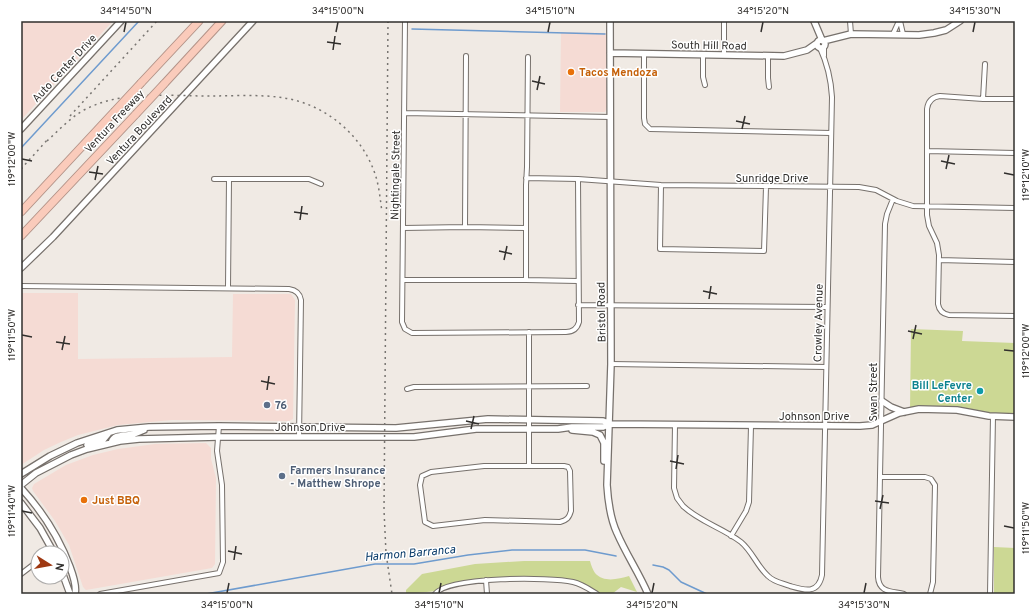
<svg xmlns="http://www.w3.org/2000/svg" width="1036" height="615" viewBox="0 0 1036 615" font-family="Overpass,sans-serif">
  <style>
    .commercial { fill: #f5dbd4 }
    .green { fill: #ccd894 }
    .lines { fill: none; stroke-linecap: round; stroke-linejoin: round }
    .stream { stroke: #6e9bce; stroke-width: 1.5 }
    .street-casing { stroke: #77716c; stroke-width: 6 }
    .secondary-casing { stroke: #77716c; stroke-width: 8 }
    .highway-casing { stroke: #b49489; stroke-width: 9 }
    .street { stroke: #fff; stroke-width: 4 }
    .secondary { stroke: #fff; stroke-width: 5.5 }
    .highway { stroke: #facbbb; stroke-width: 7 }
    .rail { stroke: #787571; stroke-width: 1.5; stroke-dasharray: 2 4; stroke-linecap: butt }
    .highway-bridge-casing { stroke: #b49489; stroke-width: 9; stroke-linecap: butt }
    .highway-bridge { stroke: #facbbb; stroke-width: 7 }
    .ticks { fill: none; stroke: #312f2d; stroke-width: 1.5 }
    .food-dot { fill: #e8710a; stroke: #fff; stroke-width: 1.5 }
    .culture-dot { fill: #0f9aa8; stroke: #fff; stroke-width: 1.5 }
    .service-dot { fill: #5c6f8a; stroke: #fff; stroke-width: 1.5 }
    .labels { text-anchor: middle; stroke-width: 3; stroke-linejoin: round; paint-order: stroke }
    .street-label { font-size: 11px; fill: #312f2d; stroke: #fff }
    .food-label { font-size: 11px; font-weight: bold; fill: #c56008; stroke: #fff; text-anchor: start }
    .culture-label { font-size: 11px; font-weight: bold; fill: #0d838f; stroke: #fff; text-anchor: end }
    .service-label { font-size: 11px; font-weight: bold; fill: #4e5e75; stroke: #fff; text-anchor: start }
    .water-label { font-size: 12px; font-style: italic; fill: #093b6a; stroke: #fff }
    .neatline { fill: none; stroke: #312f2d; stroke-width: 1.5 }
    .ticks-label { font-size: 10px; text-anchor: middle; fill: #312f2d }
  </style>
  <rect width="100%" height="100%" fill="#f0eae4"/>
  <path class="commercial" d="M21,21H113L21,120Z
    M561,32L606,33L607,107L605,112H560Z
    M21,293H78V359L232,357L233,294H291L295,300L293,419L289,421L172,420L118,425L78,435L61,442L44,450L21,465Z
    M206,443L211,448V459L216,478L215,564L212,568L86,590L83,587L69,545L55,521L33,491L32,488L34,484L66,465L93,455L118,449L155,444Z"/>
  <path class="green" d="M911,329L963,331L962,341L1015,343V417L970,411H910Z
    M994,547L1015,548V594H994Z
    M524,561H590C591,565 593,570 595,573C604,583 618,579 629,576L637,592L621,587L612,594H597L579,584L545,578L466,583L437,591L406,594V590L422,574L475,564Z"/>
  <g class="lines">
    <path class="stream" d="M412,29L605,34
      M21,148L139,21
      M653,565L663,567L669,570L681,582L707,594
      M206,594L375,564H414L468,555L512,550H585L616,556"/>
    <defs>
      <path id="street" d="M405,21L402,322L405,329L412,333L566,332C573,332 577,329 579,322L578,179
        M850,21L851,34
        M900,21L903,34
        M893,34L899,21
        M824,46V56
        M644,54V118L645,124L650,129L831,133
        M703,55V77L705,85
        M724,55V21
        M768,56V78L769,87
        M983,99L985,64
        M1015,99H983L940,96C932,97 928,101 927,109V215L929,226L937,243L939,255L938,304C939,310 943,314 949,315L1015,316
        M404,113L611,117
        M927,151L1015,153
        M526,178L578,179L661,185L859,187L876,190L897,201L913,206L1015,208
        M214,179H309L321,184
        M661,185L660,249L764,251L766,187
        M893,199L887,214L885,224L878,577C879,593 892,591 904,594
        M465,227L466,56
        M403,228L465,227L526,228
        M939,260L1015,262
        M403,280H526L578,281
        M526,280V185L527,167L528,57
        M21,286L289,289C296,290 300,294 301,300L299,437
        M228,288L229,179
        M578,305L827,307
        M529,332V465
        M611,364L826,367
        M407,389L414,387L587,386
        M675,425L674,488L677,498L683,506C700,522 723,528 741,542C752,551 757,566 768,576C774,582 782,583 790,586C804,590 818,595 822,575L832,97C831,80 827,63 820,48
        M484,466H564L568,467L570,471L571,511C569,518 567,520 560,522L485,520L433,526L425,522L420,485L422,476L431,472Z
        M880,477H925L931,479L935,485L933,582L930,594
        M731,536L746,511L749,502L751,426
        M21,574L38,561
        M486,580L487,594
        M100,594L219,573L223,562L222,485L217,451L219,426
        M435,594C448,576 551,577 573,582C582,584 589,589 597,594
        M990,594L993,416"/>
      <path id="secondary" d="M610,21L611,364L607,485C608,501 610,518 617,533C626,554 639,573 648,594
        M814,21L822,40
        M817 44a4 4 0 1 1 8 0a4 4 0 1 1-8 0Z
        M823,41L851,34L919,35L934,33L946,30L960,21
        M610,53L784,56L807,50L817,43
        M21,129L121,21
        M21,268L53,237L253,21
        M882,401L891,407L904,412
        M572,430L593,432L600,435L604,443V461
        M111,443C114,433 126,436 134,434C137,433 141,431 144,430
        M87,445L103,440L108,434
        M21,474L50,456L77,443L117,430L149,427L219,426L396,428L488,419L603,421L610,424
        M21,485L36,473L71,455L87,449L120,441L139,439L218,437H414L476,429H558L572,427H603L610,424L860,426L872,425L899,413L919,409L957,410L989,416L1015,417
        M21,488C43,512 59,537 70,567C73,575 77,586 75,594
        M21,503L40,528L54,553
        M62,572L70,594"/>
      <path id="highway" d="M141,83L199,21
        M164,84L222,21
        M21,212L114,112
        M21,236L136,114"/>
    </defs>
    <use href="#street" class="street-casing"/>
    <use href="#secondary" class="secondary-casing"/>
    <use href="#highway" class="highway-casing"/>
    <use href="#street" class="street"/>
    <use href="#secondary" class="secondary"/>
    <use href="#highway" class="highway"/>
    <path class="rail" d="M388,21L384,510L386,553L392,594
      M70,116L157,21
      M47,141C59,130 70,118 84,110C122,90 167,96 209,96C233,96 260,94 284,98C324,104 360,133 374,171C379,184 380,198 382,212
      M21,169L49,138"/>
    <defs>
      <path id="highway-bridge" d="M114,112L141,83
        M136,114L164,84"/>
    </defs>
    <use href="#highway-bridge" class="highway-bridge-casing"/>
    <use href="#highway-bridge" class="highway-bridge"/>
  </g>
  <path class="ticks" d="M124,32L126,22M336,32L338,22M548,32L550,22M761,32L763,22M973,32L975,22M327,42L341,44M333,50L335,36M532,81L545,84M537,90L540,76M736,121L750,124M742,129L745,116M22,159L32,161M941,161L955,164M946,169L949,155M89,172L103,174M1004,173L1014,175M95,180L98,166M294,212L308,214M300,220L302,206M499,251L512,254M504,260L507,246M703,291L717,294M709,299L711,286M908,331L922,334M22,335L32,337M913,339L916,325M56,342L70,344M62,350L65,336M1004,350L1014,351M261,381L275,384M267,390L269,376M466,421L479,424M471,429L474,416M670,461L684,464M676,469L678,455M875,501L889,503M880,509L883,495M22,511L32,513M1004,526L1014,528M228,551L242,554M234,560L236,546M227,593L229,583M439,593L441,583M652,593L654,583M864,593L866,583"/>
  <g class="food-dot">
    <circle cx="571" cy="72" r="4"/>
    <circle cx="84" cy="500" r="4"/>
  </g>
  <circle class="culture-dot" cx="980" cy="391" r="4"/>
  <g class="service-dot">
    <circle cx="267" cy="405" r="4"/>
    <circle cx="282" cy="476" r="4"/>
  </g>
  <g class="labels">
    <g class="street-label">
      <text transform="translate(709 45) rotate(1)" y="4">South Hill Road</text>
      <text transform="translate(64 68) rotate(-47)" y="4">Auto Center Drive</text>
      <text transform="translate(114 121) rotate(-47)" y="4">Ventura Freeway</text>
      <text transform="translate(139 130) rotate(-47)" y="4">Ventura Boulevard</text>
      <text transform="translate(395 175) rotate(-89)" y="4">Nightingale Street</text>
      <text x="772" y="182">Sunridge Drive</text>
      <text transform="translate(601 312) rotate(-91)" y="4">Bristol Road</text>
      <text transform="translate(818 323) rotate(-89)" y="4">Crowley Avenue</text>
      <text transform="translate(873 392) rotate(-90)" y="4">Swan Street</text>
      <text x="814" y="420">Johnson Drive</text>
      <text x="310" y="431">Johnson Drive</text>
    </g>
    <g class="food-label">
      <text x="579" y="76">Tacos Mendoza</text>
      <text x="92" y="504">Just BBQ</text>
    </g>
    <g class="culture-label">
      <text x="972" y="389">Bill LeFevre<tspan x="972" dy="13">Center</tspan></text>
    </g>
    <g class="service-label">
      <text x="275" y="409">76</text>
      <text x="290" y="474">Farmers Insurance<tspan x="290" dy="13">- Matthew Shrope</tspan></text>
    </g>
    <g class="water-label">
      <text transform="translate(410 553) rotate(-5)" y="4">Harmon Barranca</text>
    </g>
  </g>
  <rect width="1036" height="615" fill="none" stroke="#ffffff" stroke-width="44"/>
  <g transform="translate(50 565) rotate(101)"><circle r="19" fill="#ffffff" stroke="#adacab"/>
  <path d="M0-3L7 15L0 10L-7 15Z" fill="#9f3912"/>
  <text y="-6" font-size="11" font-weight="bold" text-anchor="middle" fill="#312f2d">N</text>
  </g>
  <rect x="22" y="22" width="992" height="571" class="neatline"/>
  <g class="ticks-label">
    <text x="126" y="14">34°14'50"N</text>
    <text x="338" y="14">34°15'00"N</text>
    <text x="550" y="14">34°15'10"N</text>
    <text x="763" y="14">34°15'20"N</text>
    <text x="975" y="14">34°15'30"N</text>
    <text transform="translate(11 159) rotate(-90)" y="4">119°12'00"W</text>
    <text transform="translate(1025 175) rotate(-90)" y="4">119°12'10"W</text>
    <text transform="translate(11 335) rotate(-90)" y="4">119°11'50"W</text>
    <text transform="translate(1025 351) rotate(-90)" y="4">119°12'00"W</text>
    <text transform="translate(11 511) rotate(-90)" y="4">119°11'40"W</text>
    <text transform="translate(1025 528) rotate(-90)" y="4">119°11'50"W</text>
    <text x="227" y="608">34°15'00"N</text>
    <text x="439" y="608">34°15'10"N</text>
    <text x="652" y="608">34°15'20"N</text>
    <text x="864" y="608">34°15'30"N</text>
  </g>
</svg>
